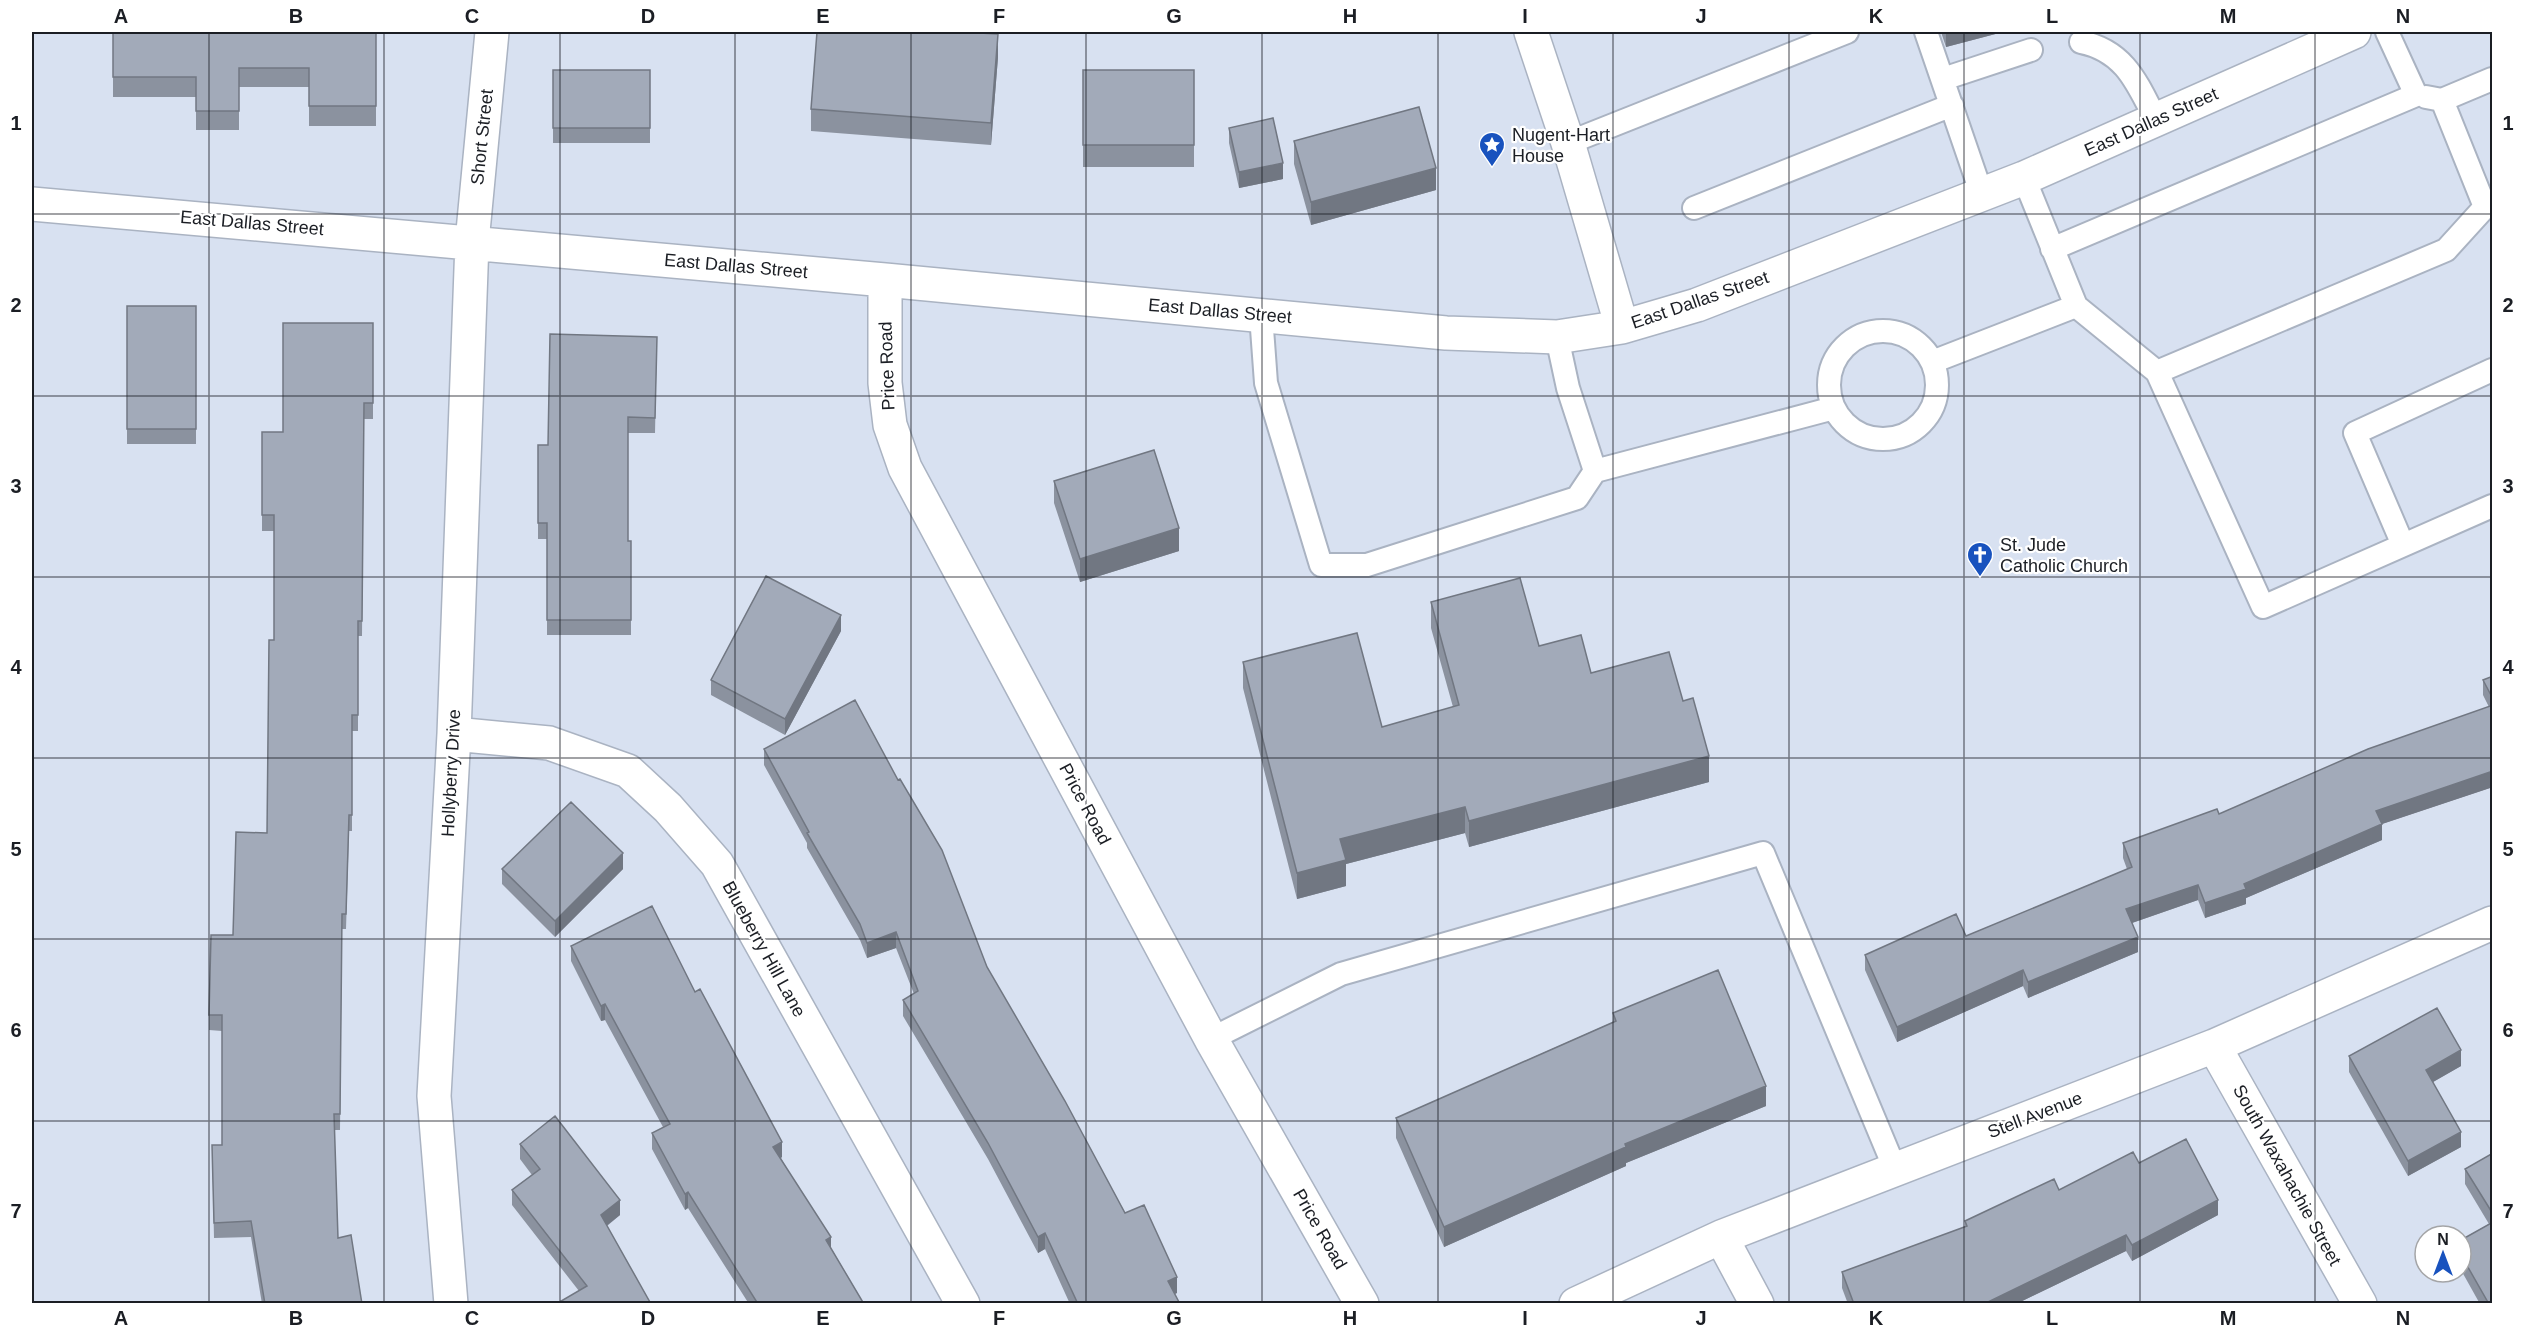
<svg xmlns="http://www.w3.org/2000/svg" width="2524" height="1335" viewBox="0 0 2524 1335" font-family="Helvetica,sans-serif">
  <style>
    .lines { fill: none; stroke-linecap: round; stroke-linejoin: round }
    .lane-casing { stroke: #aab3c2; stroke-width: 26 }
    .street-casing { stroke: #aab3c2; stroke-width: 36 }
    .lane { stroke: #fff; stroke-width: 22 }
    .street { stroke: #fff; stroke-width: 33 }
    .wall { fill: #8b929f }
    .shaded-wall { fill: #717782 }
    .building { fill: #a2aab9; stroke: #717782; stroke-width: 1.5 }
    .grid { fill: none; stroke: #1b1e24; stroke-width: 1.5; stroke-opacity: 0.55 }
    .labels { text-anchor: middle; stroke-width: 4.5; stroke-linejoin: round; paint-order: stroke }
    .street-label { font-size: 18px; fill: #1b1e24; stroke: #fff }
    .poi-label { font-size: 18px; fill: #1b1e24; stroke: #fff; text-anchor: start }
    .neatline { fill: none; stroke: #1b1e24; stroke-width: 2 }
    .grid-label { font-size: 20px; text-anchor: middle; font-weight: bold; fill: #1b1e24 }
  </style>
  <rect width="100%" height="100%" fill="#d8e1f1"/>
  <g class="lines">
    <defs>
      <path id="lane" d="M1926,32L1982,195
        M2081,42C2125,51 2137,83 2156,120
        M1943,79L2031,50
        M2426,97L2442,100L2492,79
        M1568,143L1847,32
        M1694,208L1952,105
        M2052,249L2416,95L2387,32
        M2076,306L2157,372L2263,607L2492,506
        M1261,315L1266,383L1321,565H1367L1577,498L1595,471L1568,388L1557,337
        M1829 385a54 54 0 1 1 108 0a54 54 0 1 1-108 0Z
        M1932,362L2076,306L2024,178
        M2157,372L2446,250L2485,207L2442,100
        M1595,471L1834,408
        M2403,545L2355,433L2492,370
        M1211,1039L1341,974L1763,853L1895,1169"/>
      <path id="street" d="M1531,32L1568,143L1622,327
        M32,204L885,280L1446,333L1557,337L1622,327L1697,305L2024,178L2354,32
        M885,280V383L890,425L905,468L1211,1039L1362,1304
        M454,734L549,743L628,771L668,808L717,864L963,1304
        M2214,1046L2360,1304
        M1721,1237L1757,1304
        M451,1304L434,1096L454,734L472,242L492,32
        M1576,1304L1721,1237L2214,1046L2492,923"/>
    </defs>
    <use href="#lane" class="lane-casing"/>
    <use href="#street" class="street-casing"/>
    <use href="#lane" class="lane"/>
    <use href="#street" class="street"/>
  </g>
  <path class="wall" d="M113,32H376V126H309V87H239V130H196V97H113Z
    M1941,32H2003L1946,47Z
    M998,57L991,145L811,131V109Z
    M553,70H650V143H553Z
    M1083,70H1194V167H1083Z
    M1229,128L1283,179L1239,188L1229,143Z
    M1294,141L1436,190L1311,225L1294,164Z
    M127,306H196V444H127Z
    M373,323V419H364L362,636H358V731H352V831H349L346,929H342L340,1130H334L338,1238L362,1304H262L251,1237L214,1238L212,1145H222V1031L209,1030V1015L233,935L267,833L274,640V531H262V432H283Z
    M657,337L655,433H628V541H631V635H547V539H538V445H548Z
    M1054,481L1179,551L1080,582L1054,503Z
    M1431,602L1539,646L1591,673L1683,701L1709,782L1469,847L1465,833L1346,864V886L1297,899L1243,688V662L1382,727L1453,707L1431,628Z
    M841,631L785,735L711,695V680Z
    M2493,676V787L2382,824V840L2246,898V904L2205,918L2198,900L2132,923L2138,952L2028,998L2023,986L1897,1042L1865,970V955L1966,936L2127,869L2123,858V843L2219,814L2489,707L2483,695V680Z
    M764,749L987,967L1125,1213L1177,1293L1174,1294L1180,1304H1070L1045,1249L1038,1253L988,1159L903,1016V1000L914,994L896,948L867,958L860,940L807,848V843L764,765Z
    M502,869H623L555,937L502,884Z
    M571,946L695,992L782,1157L781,1158L831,1248L864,1304H749L688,1208L685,1210L652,1149V1133L663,1127L605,1020L601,1021L571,961Z
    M1613,1013L1766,1106L1626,1163V1166L1444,1247L1396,1138V1118L1613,1022Z
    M2349,1056L2461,1066L2433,1082L2461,1147L2408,1176L2349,1072Z
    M520,1144L620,1215L607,1226L651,1304L579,1291L512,1205V1190L532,1175L520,1159Z
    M2493,1153V1304H2480L2461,1270V1240L2489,1224L2465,1184V1169Z
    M2139,1163L2218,1215L2132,1261L2126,1251L2016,1304H1848L1842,1288V1272L1965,1227V1221Z"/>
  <path class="shaded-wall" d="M1946,32H2003L1946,47Z
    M998,34V57L991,145V123Z
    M1283,163V179L1239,188V172Z
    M1436,168V190L1311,225V202Z
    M1179,528V551L1080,582V559Z
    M841,615V631L785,735V719Z
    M1709,756V782L1469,847V821Z
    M2493,771V787L2376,826V811Z
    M1465,807V833L1346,864V886L1297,899V873L1340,839Z
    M2382,824V840L2246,898V904L2205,918V903L2244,884Z
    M623,853V869L555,937V921Z
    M2198,885V900L2126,925V909Z
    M896,932V948L867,958V943Z
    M2138,937V952L2028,998V982Z
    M2023,970V986L1897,1042V1027Z
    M605,1004V1020L601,1021V1006Z
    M2461,1050V1066L2426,1086V1070Z
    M1766,1086V1106L1626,1163V1166L1444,1247V1227L1625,1144Z
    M2461,1132V1147L2408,1176V1161Z
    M782,1142V1157L773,1162V1147Z
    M688,1192V1208L685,1210V1194Z
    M620,1200V1215L601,1230V1215Z
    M2218,1200V1215L2132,1261V1245Z
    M1045,1233V1249L1038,1253V1237Z
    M2126,1235V1251L2016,1304H1984Z
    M831,1237V1252L826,1240Z
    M1177,1277V1293L1168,1297V1281Z"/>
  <path class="building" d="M113,32H376V106H309V68H239V111H196V77H113Z
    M817,32H960L998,34L991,123L811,109Z
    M553,70H650V128H553Z
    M1083,70H1194V145H1083Z
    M1419,107L1436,168L1311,202L1294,141Z
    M1273,118L1283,163L1239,172L1229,128Z
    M127,306H196V429H127Z
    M283,323H373V403H364L362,621H358V715H352V815H349L346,914H342L340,1114H334L338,1238L351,1235L362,1304H265L251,1221L214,1223L212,1145H222V1015H209L211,935H233L236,832L267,833L269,640H274V515H262V432H283Z
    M550,334L657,337L655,418L628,417V541H631V620H547V523H538V445H548Z
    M1154,450L1179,528L1080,559L1054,481Z
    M766,576L841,615L785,719L711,680Z
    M1520,578L1539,646L1581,635L1591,673L1669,652L1683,701L1693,698L1709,756L1469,821L1465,807L1340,839L1346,860L1297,873L1243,662L1357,633L1382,727L1459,705L1431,602Z
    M2493,676V699L2483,680Z
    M855,700L898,780L900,779L942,850L987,967L1065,1101L1125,1213L1144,1205L1177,1277L1168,1281L1180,1304H1078L1045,1233L1038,1237L988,1143L903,1000L918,991L896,932L867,943L860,924L807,833L809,832L764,749Z
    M2493,705V771L2376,811L2382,824L2244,884L2246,889L2205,903L2198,885L2126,909L2138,937L2028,982L2023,970L1897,1027L1865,955L1956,914L1966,936L2132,867L2123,843L2217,809L2219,814L2368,749Z
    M571,802L623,853L555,921L502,869Z
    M652,906L695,992L700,989L782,1142L773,1147L831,1237L826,1240L864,1304H758L688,1192L685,1194L652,1133L670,1124L605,1004L601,1006L571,946Z
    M1718,970L1766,1086L1625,1144L1626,1147L1444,1227L1396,1118L1616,1021L1613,1013Z
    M2437,1008L2461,1050L2426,1070L2461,1132L2408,1161L2349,1056Z
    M555,1116L620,1200L601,1215L651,1304H556L587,1286L512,1190L540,1169L520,1144Z
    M2186,1139L2218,1200L2132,1245L2126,1235L1984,1304H1854L1842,1272L1967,1226L1965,1221L2054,1179L2059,1190L2133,1152L2139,1163Z
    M2493,1153V1214L2465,1169Z
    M2493,1222V1304H2489L2461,1255V1240Z"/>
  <path class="grid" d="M209,32V1304M384,32V1304M560,32V1304M735,32V1304M911,32V1304M1086,32V1304M1262,32V1304M1438,32V1304M1613,32V1304M1789,32V1304M1964,32V1304M2140,32V1304M2315,32V1304M32,214H2492M32,396H2492M32,577H2492M32,758H2492M32,939H2492M32,1121H2492"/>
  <defs>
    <symbol id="sight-pin" viewBox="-11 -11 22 30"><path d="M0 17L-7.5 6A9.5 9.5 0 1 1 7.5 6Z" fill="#1852be" stroke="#fff"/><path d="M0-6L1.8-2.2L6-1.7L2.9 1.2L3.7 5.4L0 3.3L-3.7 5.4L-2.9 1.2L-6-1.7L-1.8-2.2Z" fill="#fff"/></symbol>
    <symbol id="church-pin" viewBox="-11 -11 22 30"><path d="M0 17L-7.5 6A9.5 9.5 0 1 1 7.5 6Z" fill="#1852be" stroke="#fff"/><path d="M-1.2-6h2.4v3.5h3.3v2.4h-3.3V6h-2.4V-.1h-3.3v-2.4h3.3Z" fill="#fff"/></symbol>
  </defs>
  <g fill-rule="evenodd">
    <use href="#sight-pin" x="1477" y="130" width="30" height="40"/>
    <use href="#church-pin" x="1965" y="540" width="30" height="40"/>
  </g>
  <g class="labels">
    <g class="street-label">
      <text transform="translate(2151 122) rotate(-24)" y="6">East Dallas Street</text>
      <text transform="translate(482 137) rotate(-84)" y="6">Short Street</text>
      <text transform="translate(252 223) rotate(5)" y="6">East Dallas Street</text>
      <text transform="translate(736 266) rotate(5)" y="6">East Dallas Street</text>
      <text transform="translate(1700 300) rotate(-19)" y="6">East Dallas Street</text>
      <text transform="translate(1220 311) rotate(5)" y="6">East Dallas Street</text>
      <text transform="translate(887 366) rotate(-92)" y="6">Price Road</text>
      <text transform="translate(451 773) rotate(-87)" y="6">Hollyberry Drive</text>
      <text transform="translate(1085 804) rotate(62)" y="6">Price Road</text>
      <text transform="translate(764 949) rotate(61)" y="6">Blueberry Hill Lane</text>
      <text transform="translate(2035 1115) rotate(-21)" y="6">Stell Avenue</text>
      <text transform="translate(2287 1175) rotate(61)" y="6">South Waxahachie Street</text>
      <text transform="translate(1320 1229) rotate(60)" y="6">Price Road</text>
    </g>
    <g class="poi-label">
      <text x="1512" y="141">Nugent-Hart<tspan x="1512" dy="21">House</tspan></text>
      <text x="2000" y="551">St. Jude<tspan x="2000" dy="21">Catholic Church</tspan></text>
    </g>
  </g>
  <rect width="2524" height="1335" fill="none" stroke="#ffffff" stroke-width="66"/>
  <g transform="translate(2443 1254)"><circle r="28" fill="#ffffff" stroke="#a4a5a7" stroke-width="1.5"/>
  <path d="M0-4.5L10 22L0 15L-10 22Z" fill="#1852be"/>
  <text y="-9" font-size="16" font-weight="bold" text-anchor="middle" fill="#1b1e24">N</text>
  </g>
  <rect x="33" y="33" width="2458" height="1269" class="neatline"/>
  <g class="grid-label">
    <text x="121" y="23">A</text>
    <text x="296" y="23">B</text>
    <text x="472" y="23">C</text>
    <text x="648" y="23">D</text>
    <text x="823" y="23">E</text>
    <text x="999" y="23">F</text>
    <text x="1174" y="23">G</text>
    <text x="1350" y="23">H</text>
    <text x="1525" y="23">I</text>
    <text x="1701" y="23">J</text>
    <text x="1876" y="23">K</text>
    <text x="2052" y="23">L</text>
    <text x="2228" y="23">M</text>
    <text x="2403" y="23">N</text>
    <text x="16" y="130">1</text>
    <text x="2508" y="130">1</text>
    <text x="16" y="312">2</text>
    <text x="2508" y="312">2</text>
    <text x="16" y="493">3</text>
    <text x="2508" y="493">3</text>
    <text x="16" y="674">4</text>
    <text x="2508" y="674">4</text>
    <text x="16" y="856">5</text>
    <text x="2508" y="856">5</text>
    <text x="16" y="1037">6</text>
    <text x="2508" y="1037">6</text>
    <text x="16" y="1218">7</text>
    <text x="2508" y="1218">7</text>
    <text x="121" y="1325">A</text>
    <text x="296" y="1325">B</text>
    <text x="472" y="1325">C</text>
    <text x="648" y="1325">D</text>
    <text x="823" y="1325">E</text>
    <text x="999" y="1325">F</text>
    <text x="1174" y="1325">G</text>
    <text x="1350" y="1325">H</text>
    <text x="1525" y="1325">I</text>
    <text x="1701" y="1325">J</text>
    <text x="1876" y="1325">K</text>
    <text x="2052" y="1325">L</text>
    <text x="2228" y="1325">M</text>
    <text x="2403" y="1325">N</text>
  </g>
</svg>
